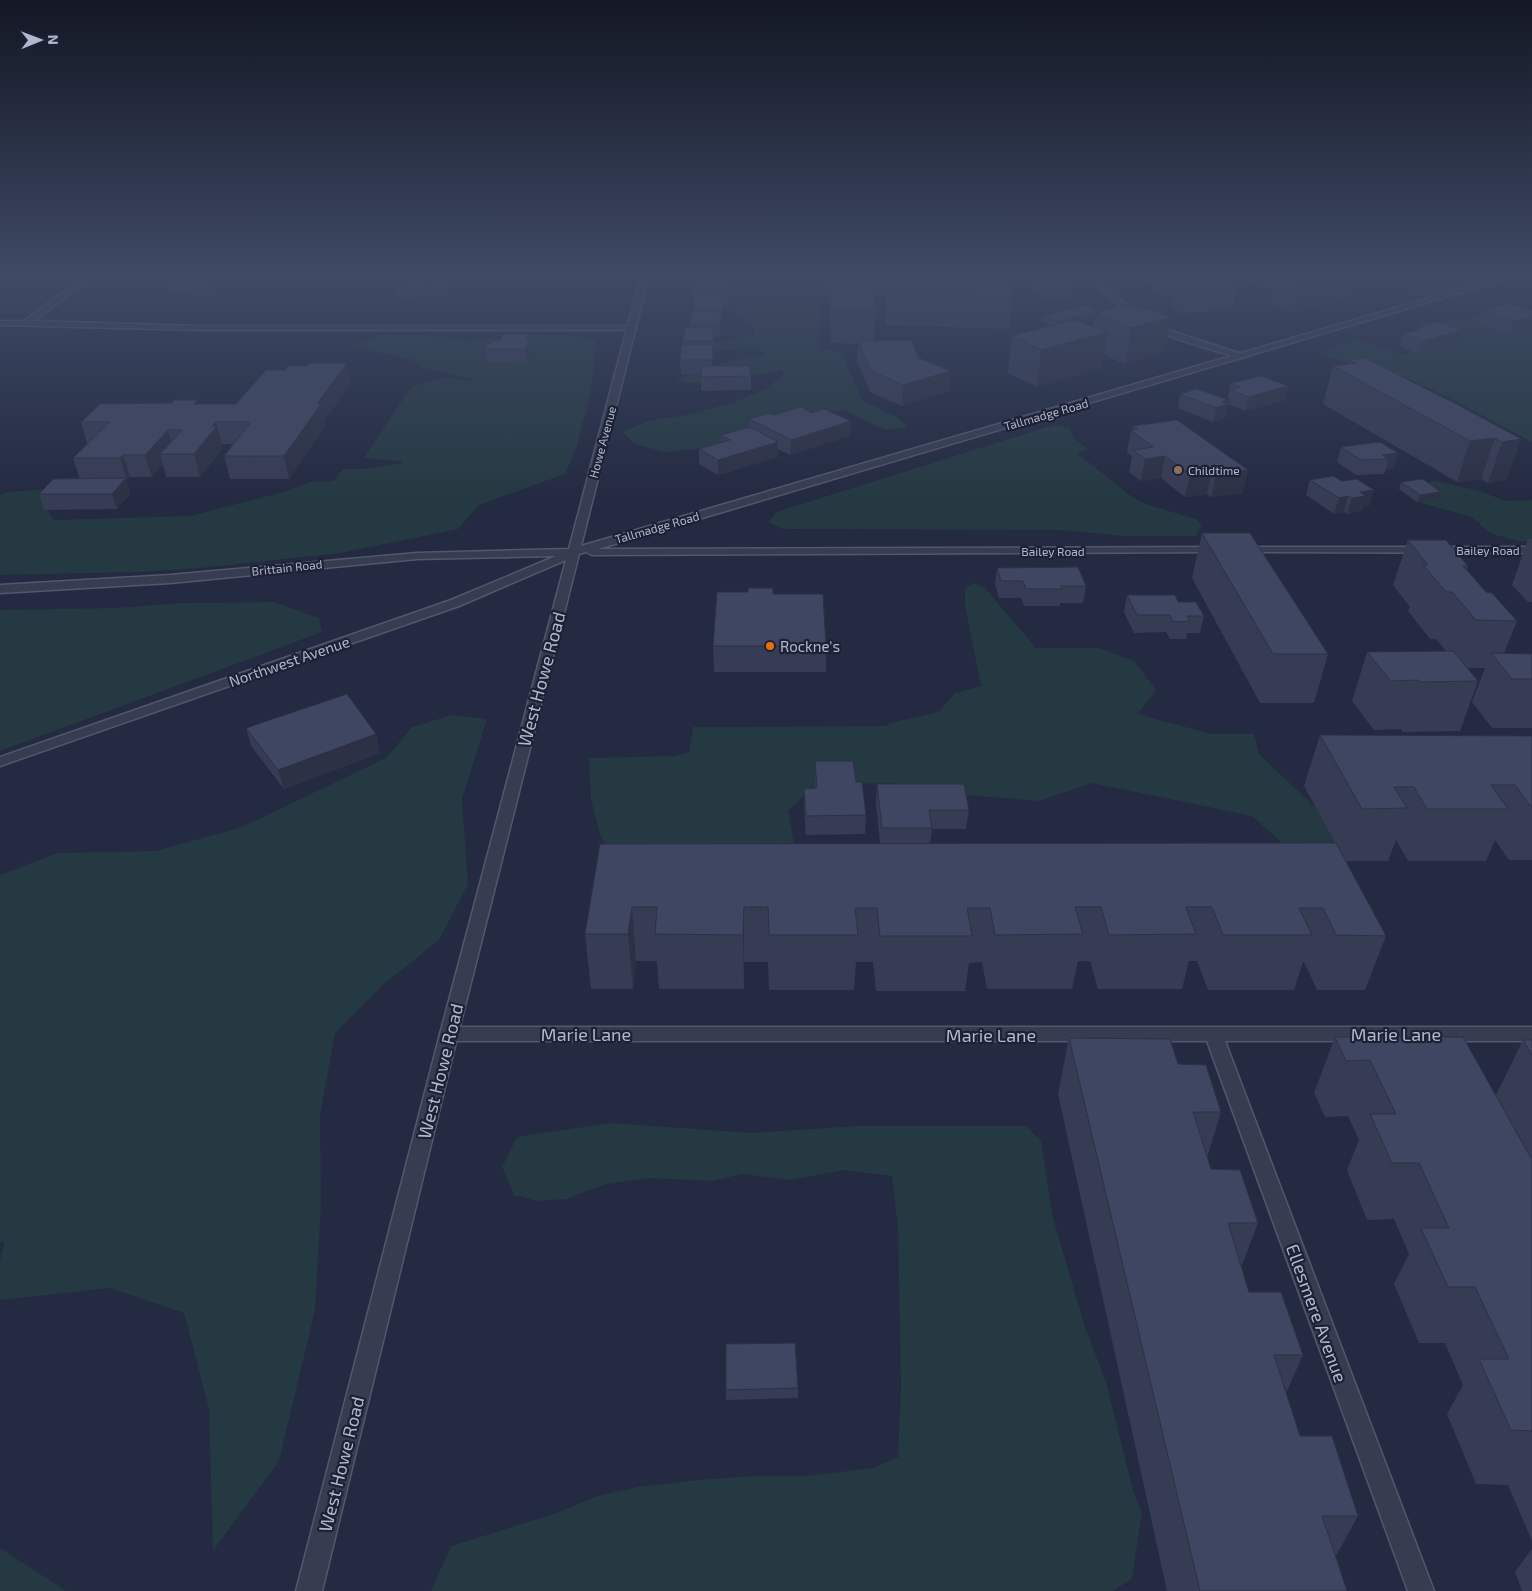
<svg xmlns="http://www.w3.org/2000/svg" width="1532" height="1591" font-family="'Exo 2',sans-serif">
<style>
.green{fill:#253942}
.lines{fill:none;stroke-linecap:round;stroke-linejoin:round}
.minor-casing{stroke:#52576c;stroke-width:3}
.tertiary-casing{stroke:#52576c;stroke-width:3}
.minor{fill:#373d51;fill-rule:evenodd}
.tertiary{fill:#373d51;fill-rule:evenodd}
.wall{fill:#363c54;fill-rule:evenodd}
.shaded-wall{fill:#2c3145}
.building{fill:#3f4662;stroke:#2c3145}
.education-dot{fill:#8d6e63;stroke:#1c2136;stroke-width:2}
.food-dot{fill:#e8710a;stroke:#1c2136;stroke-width:2}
.labels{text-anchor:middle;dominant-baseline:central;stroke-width:4.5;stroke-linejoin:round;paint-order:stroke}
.far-street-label{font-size:12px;fill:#b4b8cc;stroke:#1c2136}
.far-poi-label{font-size:12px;fill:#b4b8cc;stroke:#1c2136;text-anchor:start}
.poi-label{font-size:15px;fill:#b4b8cc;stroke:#1c2136;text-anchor:start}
.street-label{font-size:15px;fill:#b4b8cc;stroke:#1c2136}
.near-street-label{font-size:18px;fill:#b4b8cc;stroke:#1c2136}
</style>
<rect width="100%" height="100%" fill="#232a41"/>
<g class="green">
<path d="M684,275H967L1007,286L1006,289L824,281L822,287L819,349L841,351L862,400L896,417L908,427L886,430L843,410L805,415L713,447L666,452L634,444L623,432L649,421L685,415L733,403L765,389L783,376V370C751,375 706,389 676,380L698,370L742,358L767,355L759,349L714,350V343L754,335V327L726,307L734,288L748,286L753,282L747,278L711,279Z"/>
<path d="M1325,275H1389L1453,287C1424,305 1356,283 1325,275Z"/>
<polygon points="1493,315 1532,319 1532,442 1454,400 1390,370 1360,366 1319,354 1357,339 1404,355 1442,337 1423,329 1422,323"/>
<polygon points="382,335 431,336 469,341 530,335 572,336 597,340 590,395 576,449 565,474 479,505 458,529 340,553 201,568 139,572 0,575 0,495 7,492 44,489 46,508 54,520 190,516 287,491 310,482 333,481 343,469 364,469 403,463 400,461 364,458 411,387 443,378 480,381 421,367 411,359 350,346"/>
<polygon points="1054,425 1068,428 1075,439 1088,449 1077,453 1131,496 1145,504 1196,519 1202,525 1196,536 1125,536 1060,530 783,529 769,522 776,512"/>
<polygon points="1435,481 1480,491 1505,501 1532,500 1532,542 1518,541 1492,534 1471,517 1414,501 1413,484"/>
<polygon points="973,583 985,588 1036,648 1099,648 1134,661 1156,690 1138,714 1211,734 1254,734 1259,754 1316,808 1344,861 1305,863 1252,816 1092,783 1039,801 926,792 893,783 850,784 804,796 788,811 794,843 708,877 624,870 600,835 591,799 589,758 675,756 689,752 693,727 887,726 889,723 939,712 955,693 981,686 965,605 965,588"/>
<polygon points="274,602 319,618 322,632 0,751 0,610 116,608 182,603"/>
<polygon points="452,715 487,719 462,799 468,884 439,940 384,984 335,1033 320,1116 321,1204 315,1310 279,1461 213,1551 209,1409 184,1313 110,1288 0,1300 0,1260 5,1242 0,1242 0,875 58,853 156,851 242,827 386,758 412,727"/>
<polygon points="610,1123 752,1133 858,1126 1026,1126 1041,1141 1053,1218 1085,1327 1106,1382 1133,1491 1142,1513 1132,1578 1113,1591 431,1591 451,1546 551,1515 598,1496 637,1487 699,1480 754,1476 806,1476 873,1468 898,1457 901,1386 898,1228 892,1176 844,1170 790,1180 742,1174 713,1181 648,1178 606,1184 566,1199 537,1201 514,1195 502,1167 517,1137"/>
<polygon points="0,1548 66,1591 0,1591"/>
</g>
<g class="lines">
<defs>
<g id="minor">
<polygon points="87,275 95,275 34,321 198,326 632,326 636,328 632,330 198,330 0,325 0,321 24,321"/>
<path d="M1089,275H1096L1129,307L1146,319L1174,332L1248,356L1241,358C1174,339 1136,331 1089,275Z"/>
<polygon points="449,1027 1532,1027 1532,1041 1225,1041 1434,1591 1408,1591 1207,1041 449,1041 442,1039 440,1034 442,1029"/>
</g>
<g id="tertiary">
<polygon points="641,275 649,275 581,546 1508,275 1520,275 598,549 1217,547 1223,550 1221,552 592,555 586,552 579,554 458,1034 322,1591 296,1591 440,1034 566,560 459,606 0,766 0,757 451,600 556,556 417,559 170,583 0,593 0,585 170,575 417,553 569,549"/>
<polygon points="1242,547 1532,547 1532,553 1238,552 1236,550"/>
</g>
</defs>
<use href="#minor" class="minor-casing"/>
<use href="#tertiary" class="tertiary-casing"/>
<use href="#minor" class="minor"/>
<use href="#tertiary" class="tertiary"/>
</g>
<g class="wall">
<polygon points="237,275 216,295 169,294 164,276"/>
<polygon points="693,275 743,275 743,286 730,286 730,305 723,305 722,321 721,321 720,337 715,337 712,366 751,376 751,390 701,391 701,374 681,374 680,360 683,345 683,341 690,327 690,324 694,311 694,290 693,290"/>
<polygon points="822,275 947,275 937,276 1005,282 1006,289 1013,295 1009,329 885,325 886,290 873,289 876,309 874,341 951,371 950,391 902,406 870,392 857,361 858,344 831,343 829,302 829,287 822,286"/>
<polygon points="1022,275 1075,275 1072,298 1042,299"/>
<polygon points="1137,275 1237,275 1239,277 1232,311 1217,311 1212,307 1212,312 1180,313 1173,307 1173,304 1171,302 1172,298 1167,298 1152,288 1153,283 1146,284"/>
<polygon points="1246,275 1353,275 1346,300 1325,304 1324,306 1310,308 1307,306 1305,311 1293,313 1270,302 1273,290 1245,282"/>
<polygon points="449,281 450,287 445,295 426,295 426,289"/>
<polygon points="425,286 426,293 420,297 403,297 396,294 395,288"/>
<polygon points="1532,310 1532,328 1510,334 1477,324 1481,311"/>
<path d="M1100,311V312L1171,317L1164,352L1125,364L1104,355L1102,368L1037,387L1008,373L1012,336L1052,326L1042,322L1043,316ZM1095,318L1093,327L1079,322Z"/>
<polygon points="1420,326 1463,330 1459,343 1419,354 1399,347 1402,334 1416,331 1416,328 1420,328"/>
<polygon points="529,339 531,352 526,363 486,362 484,349 490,344 499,341"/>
<polygon points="1349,360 1521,439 1506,480 1488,483 1481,479 1457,482 1323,404 1333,366 1348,364"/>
<polygon points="351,383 324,421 325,426 289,479 230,479 224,456 234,444 222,444 223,448 200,477 166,477 163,464 152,477 130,477 126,480 130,494 117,509 44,510 39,494 80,479 73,458 87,444 81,422 198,404 236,404"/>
<polygon points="1231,383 1288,386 1285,400 1246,411 1228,404 1229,398 1228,397"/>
<polygon points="1180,394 1228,404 1225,418 1213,422 1178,408"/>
<polygon points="812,413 851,421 850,436 790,455 778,449 778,457 718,475 699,464 699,449 721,443 721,435 749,427 749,419 773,415"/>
<polygon points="1177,420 1243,493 1211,497 1207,494 1185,497 1161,478 1141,481 1129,472 1132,456 1127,452 1131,430 1132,430 1133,426"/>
<polygon points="1341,447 1398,453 1394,468 1386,469 1384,474 1356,475 1337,462"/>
<polygon points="1310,480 1370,505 1363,507 1361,511 1347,514 1344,512 1334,514 1306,495"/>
<polygon points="1401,482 1439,500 1417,502 1399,489"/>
<polygon points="1202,533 1328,654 1314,703 1260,703 1192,578"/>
<polygon points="1528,539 1532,539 1532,602 1528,602 1512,585"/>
<polygon points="1408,540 1468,566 1467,570 1486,592 1517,621 1504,653 1532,654 1532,728 1492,728 1472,702 1485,668 1467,668 1478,681 1460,731 1402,732 1401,729 1374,730 1352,701 1367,652 1446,651 1436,639 1430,639 1408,611 1410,607 1393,585"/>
<polygon points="997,568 1086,586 1083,603 1060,603 1060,606 1024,606 1021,598 999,598 995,584"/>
<polygon points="773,594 826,646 826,672 714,672 713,646"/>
<polygon points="1127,595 1178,602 1204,616 1200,633 1187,633 1186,639 1170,639 1166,632 1134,633 1124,612"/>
<polygon points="246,728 376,734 380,753 284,789 251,746"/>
<polygon points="1320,735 1532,736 1532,860 1509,860 1495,840 1486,861 1408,861 1396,840 1388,861 1346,861 1386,936 1365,990 1317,990 1304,962 1303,962 1294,990 1208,990 1197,961 1189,961 1182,989 1098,989 1090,961 1078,961 1072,989 987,989 982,962 969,963 965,991 876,991 873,962 856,962 854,990 769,990 768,962 744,962 744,989 659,989 657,961 636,961 633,989 591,989 585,934 600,844 880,844 876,803 877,784 969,810 966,829 932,829 930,843 1335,843 1304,786"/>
<polygon points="815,761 856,782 866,815 865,834 806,835 804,808 804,789 815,788"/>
<polygon points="1335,1037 1496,1095 1523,1040 1532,1040 1532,1541 1508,1485 1476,1484 1447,1414 1463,1385 1445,1343 1419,1343 1394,1284 1409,1254 1394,1219 1367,1220 1347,1170 1359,1140 1348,1116 1325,1117 1314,1093"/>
<polygon points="1069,1038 1221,1112 1207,1158 1211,1169 1258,1223 1241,1268 1249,1292 1303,1355 1286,1393 1300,1436 1358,1516 1336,1556 1347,1591 1167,1591 1058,1094"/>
<polygon points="798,1388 798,1398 726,1400 726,1390"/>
<polygon points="1532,1549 1532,1591 1522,1591 1515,1572"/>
</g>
<g class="shaded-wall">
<polygon points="213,275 237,275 216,295 212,276"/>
<polygon points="1298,275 1311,275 1311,278 1313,278 1305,311 1293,313 1301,279"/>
<polygon points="1318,275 1353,275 1346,300 1325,304 1324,306 1310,308"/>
<polygon points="449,281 450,287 445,295 444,289"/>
<polygon points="425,286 426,293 420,297 419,291"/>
<polygon points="721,311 721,323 720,337 720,324"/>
<polygon points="1100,311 1100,315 1095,313 1095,318 1058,328 1059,322"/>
<polygon points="1532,316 1532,328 1510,334 1514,321"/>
<polygon points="1171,317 1164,352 1125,364 1131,328"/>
<polygon points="714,327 715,340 714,354 713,341"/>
<polygon points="1463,330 1459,343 1419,354 1423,341"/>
<polygon points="1108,332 1102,368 1037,387 1041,350"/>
<polygon points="528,334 529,341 530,339 531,352 526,363 525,349 526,339"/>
<polygon points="713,345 713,359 712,373 712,360"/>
<polygon points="347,363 351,383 324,421 325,426 289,479 284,456 317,404"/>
<polygon points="951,371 950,391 902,406 903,385"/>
<polygon points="1288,386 1285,400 1246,411 1249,397"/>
<polygon points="1228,400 1227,405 1228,404 1225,418 1213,422 1216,408 1222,402"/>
<polygon points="851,421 850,436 790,455 791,440"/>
<polygon points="216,422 223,448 200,477 194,454 212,426"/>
<polygon points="168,430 174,452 160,454 163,464 152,477 145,455"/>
<polygon points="1495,438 1481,479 1457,482 1470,441"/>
<polygon points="1521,439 1506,480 1488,483 1502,442"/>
<polygon points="778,442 778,457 718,475 718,460"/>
<polygon points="1398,453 1394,468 1386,469 1389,459 1382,455"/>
<polygon points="123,455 130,477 127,480 120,458"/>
<polygon points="1165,456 1161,478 1141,481 1145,459"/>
<polygon points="1248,470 1243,493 1211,497 1216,474"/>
<polygon points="1212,471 1207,494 1185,497 1190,474"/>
<polygon points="126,478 130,494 117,509 112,494"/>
<polygon points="1374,490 1370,505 1363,507 1361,511 1347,514 1352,498 1360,492"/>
<polygon points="1441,492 1439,500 1417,502 1420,495"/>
<polygon points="1348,496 1344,512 1334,514 1339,498"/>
<polygon points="376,734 380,753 284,789 278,770"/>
<polygon points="632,907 636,961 633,989 628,934"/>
<polygon points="744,907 744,989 743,935"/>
</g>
<g class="building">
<polygon points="165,275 213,275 212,276 164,276"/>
<rect x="693" y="275" width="26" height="3"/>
<polygon points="830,275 871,275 876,309 832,308"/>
<polygon points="871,275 930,275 1005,279 1005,282 892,278 871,277"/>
<polygon points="1181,275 1214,275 1218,278 1186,279"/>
<polygon points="1221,275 1237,275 1239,277 1224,278"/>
<polygon points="1292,275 1308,275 1313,278 1301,279"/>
<polygon points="892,278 1005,282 1006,289 1012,289 1013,295 886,291 887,285 892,285"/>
<polygon points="430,281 449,281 444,289 426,289"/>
<polygon points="695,281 721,281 720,285 730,285 730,292 694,292"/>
<polygon points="412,283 419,283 425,286 419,291 402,291 395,288 400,285"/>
<polygon points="695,296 723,296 722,308 694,308"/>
<polygon points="1130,304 1171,317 1131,328 1095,313"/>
<polygon points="1509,304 1532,310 1532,316 1514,321 1481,311"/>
<polygon points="1085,305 1100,311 1059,322 1043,316"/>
<polygon points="692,311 721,311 720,324 690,324"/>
<polygon points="1073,320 1108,332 1041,350 1012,336"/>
<polygon points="1437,322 1463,330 1423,341 1402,334 1420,330 1416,328 1423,327 1420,326"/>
<polygon points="685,327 714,327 713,341 683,341"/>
<polygon points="503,334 528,334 526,339 530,339 525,349 484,349 487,344 490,344 492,341 499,341"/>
<polygon points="911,340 919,358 951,371 903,385 871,371 858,341"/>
<polygon points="682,345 713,345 712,360 680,360"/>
<polygon points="1365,358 1458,405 1521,439 1502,442 1495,438 1470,441 1333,366 1356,363 1349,360"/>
<polygon points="310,363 347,363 317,404 321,404 284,456 224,456 251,422 216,422 212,426 217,426 194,454 160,454 182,430 168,430 145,455 123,455 120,458 73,458 110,422 81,422 100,404 172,403 174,400 197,400 193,404 236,404 266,370 285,370 288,366 307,366"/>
<polygon points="701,366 750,366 751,376 701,377"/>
<polygon points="1261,376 1288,386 1249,397 1231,390 1241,387 1231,383"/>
<polygon points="1197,389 1228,400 1222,402 1228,404 1216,408 1180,394"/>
<polygon points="801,407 812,413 824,409 851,421 791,440 749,419 769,413 773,415"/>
<polygon points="1177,420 1248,470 1216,474 1212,471 1190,474 1165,456 1145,459 1133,450 1153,447 1131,430 1138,429 1133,426"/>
<polygon points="750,427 778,442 718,460 699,449 730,440 721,435"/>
<polygon points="1380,442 1398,453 1382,455 1389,459 1361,460 1341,447"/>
<polygon points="1333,476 1342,481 1357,479 1374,490 1360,492 1366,496 1352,498 1348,496 1339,498 1310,480"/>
<polygon points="126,478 112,494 39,494 53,479"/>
<polygon points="1423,479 1441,492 1420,495 1401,482"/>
<polygon points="1202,533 1250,533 1328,654 1273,654"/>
<polygon points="1408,540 1446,540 1468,566 1463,566 1486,592 1492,593 1517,621 1476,620 1452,592 1446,592 1423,565 1428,565"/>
<polygon points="1078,567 1086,586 1061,586 1062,589 1026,589 1023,581 1001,581 997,568"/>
<polygon points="748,588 773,588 773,594 823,594 826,646 713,646 717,592 748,592"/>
<polygon points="1127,595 1175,595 1178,602 1196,602 1204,616 1187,616 1190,621 1173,622 1170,615 1137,615"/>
<polygon points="1453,651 1478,681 1419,682 1418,680 1391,681 1367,652"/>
<polygon points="1491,653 1532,654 1532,679 1512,679"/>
<polygon points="347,694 376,734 278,770 246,728"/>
<polygon points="1320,735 1532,736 1532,808 1515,785 1491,785 1508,809 1427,809 1414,787 1394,787 1407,808 1362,809"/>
<polygon points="815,761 853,761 856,782 862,782 866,815 806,816 804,789 817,788"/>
<polygon points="877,784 964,784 969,810 929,810 932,828 882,828"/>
<polygon points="1336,843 1386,936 1336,935 1323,908 1299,908 1312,935 1223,935 1212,907 1186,907 1196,934 1109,935 1101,907 1075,907 1083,934 995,935 990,908 967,908 972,936 880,936 877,908 855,908 858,935 769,935 768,907 744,907 743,935 655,934 657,907 632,907 628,934 585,934 600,844"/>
<polygon points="1335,1037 1463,1037 1532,1160 1532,1431 1511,1430 1479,1359 1509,1359 1475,1287 1448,1287 1421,1228 1449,1228 1419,1163 1392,1163 1370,1114 1396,1114 1370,1060 1346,1061"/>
<polygon points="1069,1038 1170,1039 1178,1064 1206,1065 1221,1112 1193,1112 1211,1169 1240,1170 1258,1223 1228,1223 1249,1292 1281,1292 1303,1355 1274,1355 1300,1436 1332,1436 1358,1516 1322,1516 1347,1591 1200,1591"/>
<polygon points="1523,1040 1532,1040 1532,1055"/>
<polygon points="795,1343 798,1388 726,1390 726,1344"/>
</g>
<linearGradient id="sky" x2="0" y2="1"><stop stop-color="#131724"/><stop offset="0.55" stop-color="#3f4a65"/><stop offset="1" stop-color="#3f4a65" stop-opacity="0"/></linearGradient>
<rect width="1532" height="498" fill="url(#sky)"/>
<circle class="education-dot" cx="1178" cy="470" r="5"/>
<circle class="food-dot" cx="770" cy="646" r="5"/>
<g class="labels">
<g class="far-street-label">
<text transform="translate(1046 414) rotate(-16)">Tallmadge Road</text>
<text transform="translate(602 442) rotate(-75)">Howe Avenue</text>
<text transform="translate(657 527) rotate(-16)">Tallmadge Road</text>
<text x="1488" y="550">Bailey Road</text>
<text x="1053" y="551">Bailey Road</text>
<text transform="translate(287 567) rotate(-6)">Brittain Road</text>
</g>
<g class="far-poi-label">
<text x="1188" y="470">Childtime</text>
</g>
<g class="poi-label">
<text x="780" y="646">Rockne's</text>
</g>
<g class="street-label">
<text transform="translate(289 661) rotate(-19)">Northwest Avenue</text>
</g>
<g class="near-street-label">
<text transform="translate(541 679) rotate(-75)">West Howe Road</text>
<text x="586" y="1034">Marie Lane</text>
<text x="1396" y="1034">Marie Lane</text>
<text x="991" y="1035">Marie Lane</text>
<text transform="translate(440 1071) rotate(-76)">West Howe Road</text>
<text transform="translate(1317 1313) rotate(70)">Ellesmere Avenue</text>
<text transform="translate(341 1464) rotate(-76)">West Howe Road</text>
</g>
</g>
<g transform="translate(40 40) rotate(89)" stroke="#1c2136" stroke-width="4" paint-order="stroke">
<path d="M0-4L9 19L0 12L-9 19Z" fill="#b4b8cc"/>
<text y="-8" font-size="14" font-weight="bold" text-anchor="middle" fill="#b4b8cc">N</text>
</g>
</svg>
